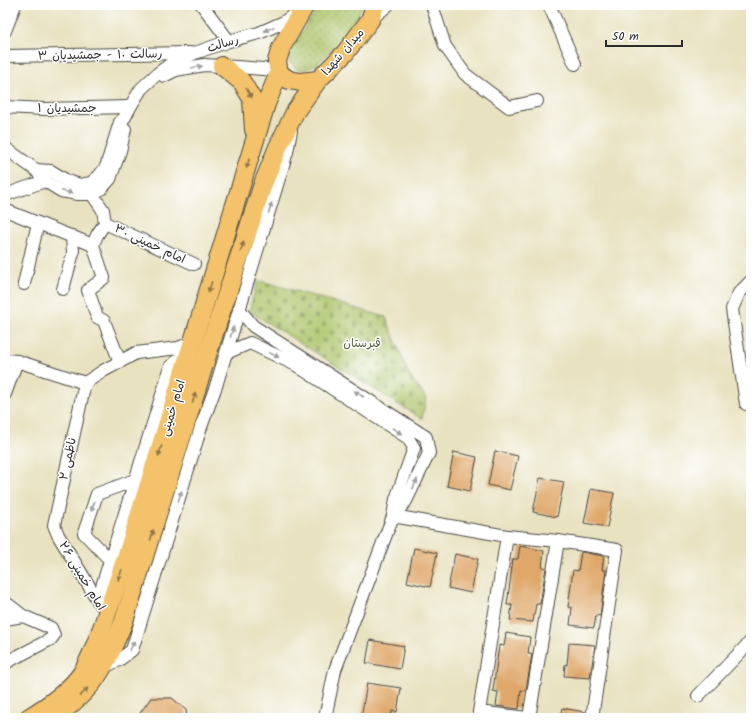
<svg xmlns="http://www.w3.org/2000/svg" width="756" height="723" font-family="Kalam,'Playpen Sans Arabic',sans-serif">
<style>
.grass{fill:url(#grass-dots);stroke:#6c784a}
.cemetery{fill:url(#cemetery-stones);stroke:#6c784a}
.building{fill:#dfa86a}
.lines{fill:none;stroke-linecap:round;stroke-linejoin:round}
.minor-casing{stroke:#474641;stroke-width:14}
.highway-casing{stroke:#474641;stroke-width:20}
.minor{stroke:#fff;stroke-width:12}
.highway{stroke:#f3c26a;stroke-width:18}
.oneway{fill:#a0a0a0}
.oneway2{fill:#8f764a}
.labels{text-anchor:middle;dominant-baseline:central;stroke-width:3;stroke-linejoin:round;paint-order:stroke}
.street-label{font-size:12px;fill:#2b2b2b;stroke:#fff}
.park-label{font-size:12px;fill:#586141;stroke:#fff}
</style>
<defs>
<pattern id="grass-dots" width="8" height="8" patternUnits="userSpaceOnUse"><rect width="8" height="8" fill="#acc469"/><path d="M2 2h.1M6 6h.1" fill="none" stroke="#8c9f57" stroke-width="1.8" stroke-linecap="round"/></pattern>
<pattern id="cemetery-stones" width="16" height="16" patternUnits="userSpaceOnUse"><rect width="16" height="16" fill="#acc469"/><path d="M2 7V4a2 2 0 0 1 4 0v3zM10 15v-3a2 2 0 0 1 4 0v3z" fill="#8c9f57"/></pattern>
</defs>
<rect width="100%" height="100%" fill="#fff"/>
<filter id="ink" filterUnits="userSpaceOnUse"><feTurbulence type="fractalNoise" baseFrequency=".025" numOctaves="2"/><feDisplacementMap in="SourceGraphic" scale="8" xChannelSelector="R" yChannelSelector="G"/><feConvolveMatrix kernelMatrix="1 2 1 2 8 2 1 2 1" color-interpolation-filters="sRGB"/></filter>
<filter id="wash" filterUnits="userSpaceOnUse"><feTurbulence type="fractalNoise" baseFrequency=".012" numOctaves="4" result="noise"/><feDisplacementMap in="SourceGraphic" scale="16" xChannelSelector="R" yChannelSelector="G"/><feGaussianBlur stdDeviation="0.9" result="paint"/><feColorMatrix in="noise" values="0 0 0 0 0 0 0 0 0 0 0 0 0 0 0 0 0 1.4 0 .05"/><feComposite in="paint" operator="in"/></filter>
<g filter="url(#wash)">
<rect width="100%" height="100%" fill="#e8e2c0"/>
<polygon class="grass" points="319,5 362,5 355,21 339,43 317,64 305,70 296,69 290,63 289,55 300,35"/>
<polygon class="cemetery" points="258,280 386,317 409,375 426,398 422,419 249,311"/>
<g id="blocks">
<g class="building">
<polygon points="495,451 518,456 510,490 488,485"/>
<polygon points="454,452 477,457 470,491 447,486"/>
<polygon points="540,478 564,482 557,517 533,512"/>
<polygon points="591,489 614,493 607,527 584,523"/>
<polygon points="520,546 544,551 542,567 546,568 540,604 536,604 533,622 510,620 512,605 507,605 513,559 518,559"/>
<polygon points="414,548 437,553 430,587 407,582"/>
<polygon points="581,552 604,556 602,570 606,570 600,616 596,615 594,628 570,625 572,608 568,607 573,570 578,571"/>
<polygon points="455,554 478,559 471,593 448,588"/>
<polygon points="506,633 530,637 528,654 532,654 526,691 521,690 519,709 496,706 498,692 493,691 499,645 504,646"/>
<polygon points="370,640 404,646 400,669 366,663"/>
<polygon points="569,643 595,645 590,678 564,676 565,664 567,665"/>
<polygon points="367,683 401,688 397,712 392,711 391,718 361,718"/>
<polygon points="151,698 172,698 186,710 187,718 140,718 140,713"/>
<polygon points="562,708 585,712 585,718 560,718"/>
</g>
</g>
</g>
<g filter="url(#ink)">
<use href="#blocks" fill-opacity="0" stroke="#474641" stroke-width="1"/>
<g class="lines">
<defs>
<g id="minor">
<polyline points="202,5 229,41"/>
<polyline points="432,5 445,46 465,74 509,107 537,101"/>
<polyline points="549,5 575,64"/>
<polyline points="371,19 388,5"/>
<polyline points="5,31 15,5"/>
<polyline points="5,56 190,53"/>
<polyline points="164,76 176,70 204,65 222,66 278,70"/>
<polyline points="5,107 44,109 130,107"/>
<polyline points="5,148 36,170 45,181 61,191 78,194 92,194 101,189 110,179 120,151 125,129"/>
<polyline points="36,170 51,171 67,181 80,185 91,183 99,176 106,167 120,122 125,117 130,107 141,89 157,74 169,65 195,53 229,41 259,33 284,22 298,12"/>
<polyline points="92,194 103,210 105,223 97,235 93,245 104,278 88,290 97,317 104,321 120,362"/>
<polyline points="5,195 45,181"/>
<polyline points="5,210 93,245"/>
<polyline points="105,223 194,264"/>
<polyline points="24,284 38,223"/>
<polyline points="63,289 73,253 72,236"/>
<polyline points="239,309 253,326 426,437 429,453 406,501 393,516"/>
<polyline points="226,353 250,343 296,365 408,438 414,448 396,499 393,516 335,670 325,718"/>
<polyline points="5,360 17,361 85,383"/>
<polyline points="85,383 54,525 58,535 100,604"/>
<polyline points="85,383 103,371 136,353 178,348 193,342"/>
<polyline points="5,394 17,361"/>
<polyline points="746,404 732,309 739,293 751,281"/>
<polyline points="393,516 507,536 558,541 617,550 592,718"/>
<polyline points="507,536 479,712 527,718"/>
<polyline points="110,560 84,533 97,494 135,480"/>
<polyline points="98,599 171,366 190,350"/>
<polyline points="5,602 23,616 51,628 54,635 51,639 5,663"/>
<polyline points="5,619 23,616"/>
<polyline points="102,668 119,660 132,650 201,427 216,386 287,152 291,131"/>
<polyline points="698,696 751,641"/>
<polyline points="529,718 558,541"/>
</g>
<g id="highway">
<polyline points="305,5 281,48 277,61 279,73 289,80 300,82 318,80 345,53 370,20 375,5"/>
<polyline points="222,66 242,82 252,99 254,130"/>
<path d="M28,718C48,706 69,692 82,673C91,658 97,641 103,625C112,599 121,573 130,546L266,104L279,73"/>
<path d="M55,718C68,707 83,695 93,682C107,663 115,642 124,621L208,352L263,184L278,147L295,112L318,80"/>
</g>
</defs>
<use href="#minor" class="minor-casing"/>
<use href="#highway" class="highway-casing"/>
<use href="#minor" class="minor"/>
<use href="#highway" class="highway"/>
</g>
<defs><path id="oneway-solid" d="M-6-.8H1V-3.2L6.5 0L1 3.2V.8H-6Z"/></defs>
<g class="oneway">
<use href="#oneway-solid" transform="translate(269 29) rotate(156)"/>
<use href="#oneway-solid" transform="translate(197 67) rotate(-10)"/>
<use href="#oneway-solid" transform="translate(67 192) rotate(12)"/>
<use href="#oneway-solid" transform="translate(270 208) rotate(-73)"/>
<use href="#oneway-solid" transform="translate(232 332) rotate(-73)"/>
<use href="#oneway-solid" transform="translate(274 355) rotate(26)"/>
<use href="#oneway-solid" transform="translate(359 394) rotate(-147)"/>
<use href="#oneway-solid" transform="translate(397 431) rotate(33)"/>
<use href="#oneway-solid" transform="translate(415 484) rotate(-65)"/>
<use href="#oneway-solid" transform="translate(180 496) rotate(-72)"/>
<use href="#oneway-solid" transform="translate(93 506) rotate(110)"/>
<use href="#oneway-solid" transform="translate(132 646) rotate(-64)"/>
</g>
<g class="oneway2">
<use href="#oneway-solid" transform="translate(249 93) rotate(60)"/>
<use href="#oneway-solid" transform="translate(248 163) rotate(107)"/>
<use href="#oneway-solid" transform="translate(242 247) rotate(-72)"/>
<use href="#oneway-solid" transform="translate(210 287) rotate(107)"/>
<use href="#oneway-solid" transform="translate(194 398) rotate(-73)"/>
<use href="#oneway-solid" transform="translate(160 451) rotate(107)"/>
<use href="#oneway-solid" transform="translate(152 535) rotate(-73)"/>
<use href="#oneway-solid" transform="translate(120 575) rotate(109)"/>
<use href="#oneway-solid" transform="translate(84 692) rotate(-47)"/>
</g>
</g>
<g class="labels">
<g class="street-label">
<text transform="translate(223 44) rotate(-18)">رسالت</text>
<text transform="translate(343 52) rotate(-49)">میدان شهدا</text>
<text transform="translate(100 55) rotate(-1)">رسالت ۱۰ - جمشیدیان ۳</text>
<text x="67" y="108">جمشیدیان ۱</text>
<text transform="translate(150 244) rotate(25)">امام خمینی ۳۰</text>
<text transform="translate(173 408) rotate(-73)">امام خمینی</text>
<text transform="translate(68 459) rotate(-78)">ناظمی ۲</text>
<text transform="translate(82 576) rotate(59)">امام خمینی ۲۶</text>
</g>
<g class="park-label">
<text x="362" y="343">قبرستان</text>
</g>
</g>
<rect width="756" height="723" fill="none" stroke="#fff" stroke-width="20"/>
<path d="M606 40v6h76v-6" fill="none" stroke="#2b2b2b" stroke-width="2"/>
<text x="612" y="40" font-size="12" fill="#2b2b2b" stroke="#ffffff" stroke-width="3" paint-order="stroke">50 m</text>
</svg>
